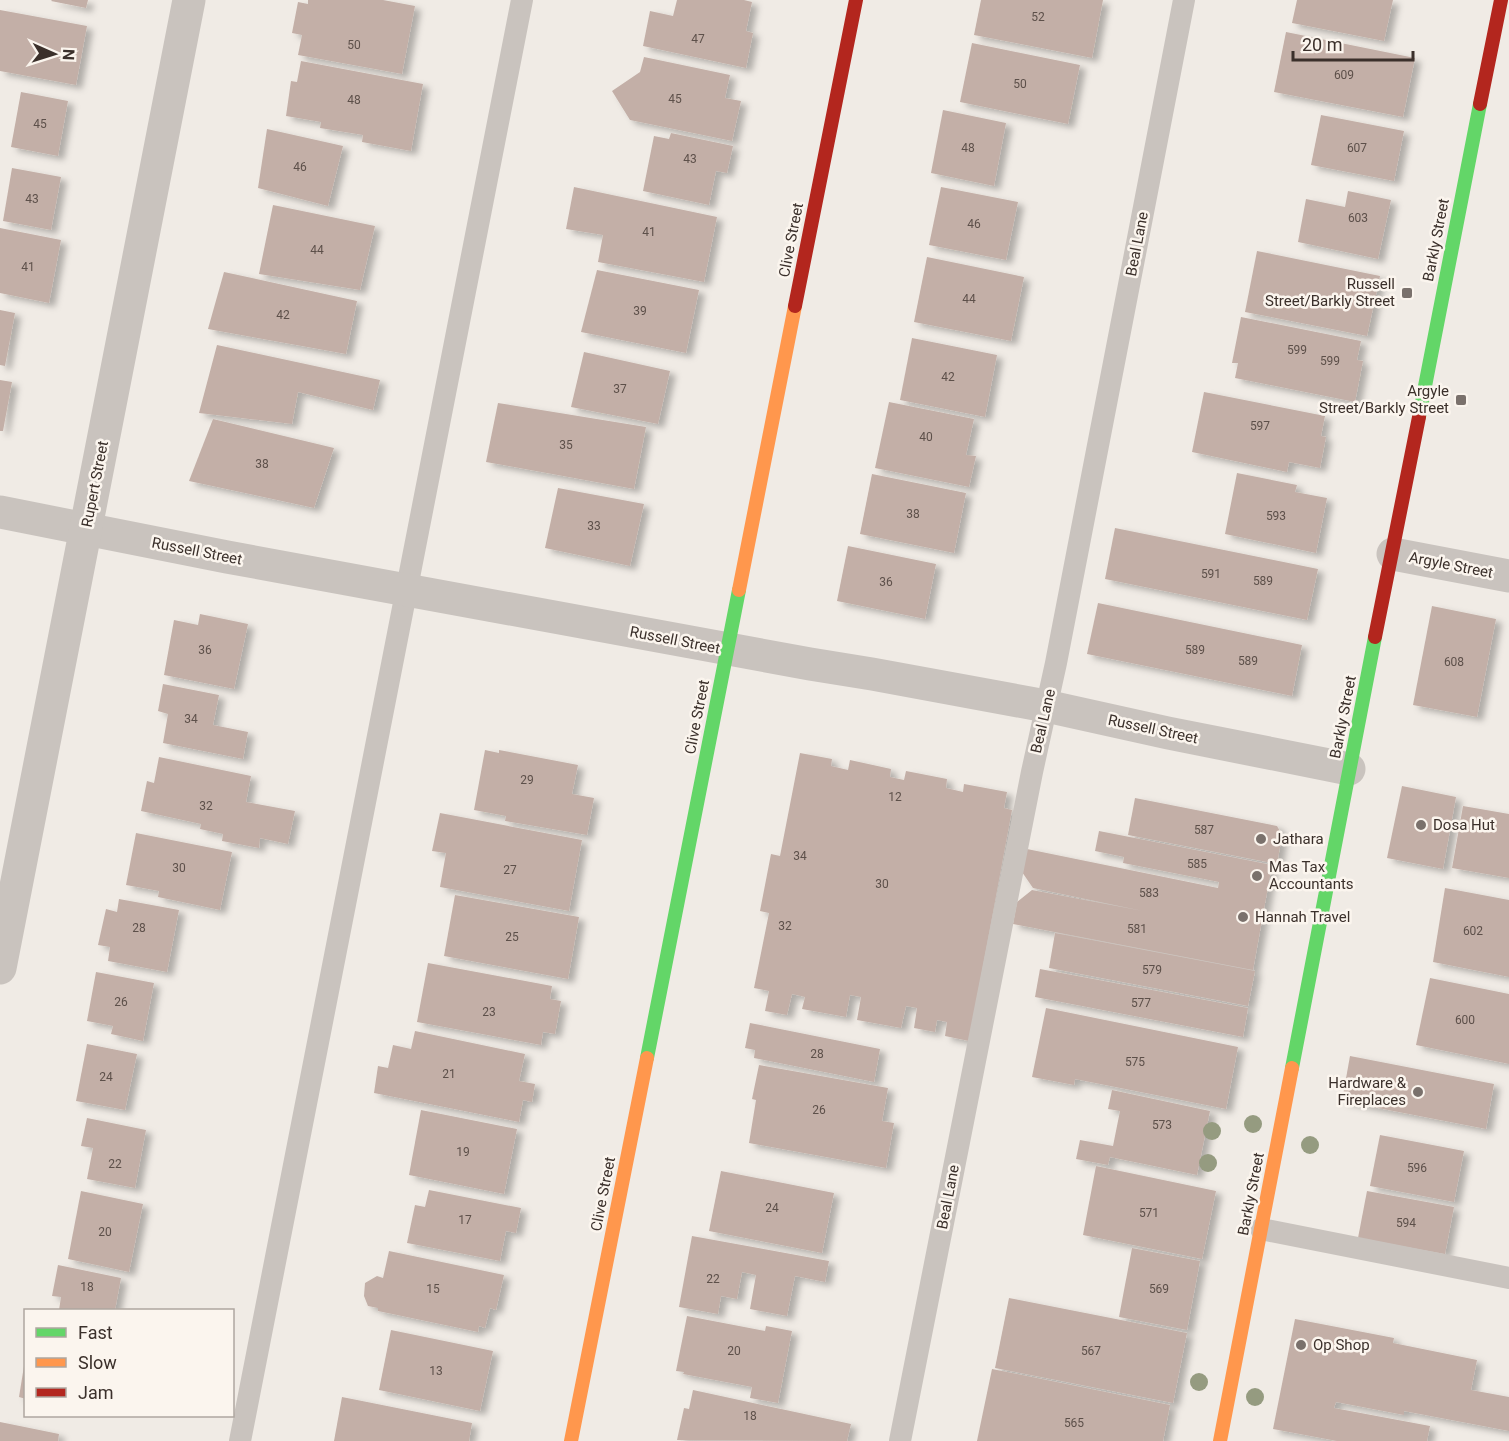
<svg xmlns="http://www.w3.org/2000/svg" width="1509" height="1441" font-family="Roboto,sans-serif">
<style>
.building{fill:#c3afa7;filter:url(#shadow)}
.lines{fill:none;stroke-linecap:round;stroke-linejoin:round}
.lane{stroke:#c9c3be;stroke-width:22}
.street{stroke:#c9c3be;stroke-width:33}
.fast{stroke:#63d668;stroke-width:14}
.slow{stroke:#ff974d;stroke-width:14}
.jam{stroke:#b3261e;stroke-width:14}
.tree{fill:#959b80}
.poi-dot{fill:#7a716c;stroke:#fbf5ee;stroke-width:2}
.labels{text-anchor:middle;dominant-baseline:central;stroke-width:5;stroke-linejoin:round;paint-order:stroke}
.number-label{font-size:12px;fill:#5d504a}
.street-label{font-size:15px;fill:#3b302b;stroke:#fbf5ee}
.poi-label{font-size:15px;fill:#3b302b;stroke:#fbf5ee;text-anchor:start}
</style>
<defs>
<filter id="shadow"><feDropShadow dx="6" dy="4" stdDeviation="3" flood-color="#0004"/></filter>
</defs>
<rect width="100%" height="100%" fill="#f0ebe5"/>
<g class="building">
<polygon points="52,0 88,0 86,8 51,1"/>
<polygon points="308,0 383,0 415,6 402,74 298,55 302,35 292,33 298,2 308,4"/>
<polygon points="677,0 744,0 752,2 746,31 753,33 746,68 643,46 650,11 673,16"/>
<polygon points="981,0 1103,0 1092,58 974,35"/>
<polygon points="1297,0 1393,0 1384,41 1292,23"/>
<polygon points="0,10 87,26 76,85 0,71"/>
<polygon points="1286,32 1415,58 1403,117 1274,92"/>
<polygon points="972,43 1080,65 1068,124 960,102"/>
<polygon points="644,57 730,75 725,98 741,101 732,141 630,120 612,91 640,72"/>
<polygon points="301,61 423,84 411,151 362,142 363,135 320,128 321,122 286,116 291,81 297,82"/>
<polygon points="21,92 68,101 58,156 11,147"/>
<polygon points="943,110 1006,123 994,186 931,173"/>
<polygon points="1321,115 1404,131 1394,181 1311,165"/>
<polygon points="267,129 343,146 328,206 258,188"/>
<polygon points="671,133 733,146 727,173 716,171 709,205 643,191 654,136 669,139"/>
<polygon points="12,168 61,177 51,230 3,221"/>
<polygon points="574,187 717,217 704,282 598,262 603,235 566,229"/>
<polygon points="941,187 1018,202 1006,260 929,245"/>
<polygon points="1348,191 1391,200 1378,259 1298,242 1306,199 1345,207"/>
<polygon points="273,205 375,226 360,290 259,274"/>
<polygon points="0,228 61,240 49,303 0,293"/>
<polygon points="1257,251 1380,276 1367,336 1245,312"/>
<polygon points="927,257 1024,277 1011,341 914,322"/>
<polygon points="597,270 699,290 686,353 581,332"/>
<polygon points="224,272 357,301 346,354 208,329"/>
<polygon points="0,310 15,313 5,366 0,365"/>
<polygon points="1241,317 1361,341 1357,360 1363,361 1355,402 1235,378 1238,363 1232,363"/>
<polygon points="912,338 997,355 985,417 900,400"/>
<polygon points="217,345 380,380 373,410 298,392 292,424 199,413"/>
<polygon points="584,352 670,371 658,424 571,407"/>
<polygon points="0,380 12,382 3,431 0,431"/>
<polygon points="1204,392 1325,416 1321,436 1326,437 1320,468 1289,462 1287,472 1192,452"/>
<polygon points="889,402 974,419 966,455 976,456 969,487 875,468"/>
<polygon points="498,403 646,427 634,489 486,462"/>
<polygon points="213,419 334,448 314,508 189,481"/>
<polygon points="1237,473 1297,485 1295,492 1327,498 1316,553 1225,534"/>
<polygon points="872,474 966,493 954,553 860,534"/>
<polygon points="558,488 644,504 630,566 545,548"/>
<polygon points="1115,528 1318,569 1307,620 1105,579"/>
<polygon points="848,546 936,564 925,619 837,601"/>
<polygon points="1098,603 1302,645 1292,696 1087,654"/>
<polygon points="1432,606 1496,619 1477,717 1413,705"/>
<polygon points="200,614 248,624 234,689 164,675 174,620 198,625"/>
<polygon points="163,684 219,695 213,725 248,732 243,759 163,743 168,714 158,711"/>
<polygon points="485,750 499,753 499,750 578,765 572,794 594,798 587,835 505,821 506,816 474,810"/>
<polygon points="800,753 832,759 831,766 848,770 850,760 891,769 890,777 904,780 906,771 947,779 946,788 963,792 964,784 1007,792 1004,808 1012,810 969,1041 945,1036 947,1022 937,1020 935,1032 914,1028 917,1008 906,1006 901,1028 857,1020 861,997 850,995 846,1017 802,1009 805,997 792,994 787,1015 765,1011 769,991 754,988 769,913 760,911 771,854 780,856"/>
<polygon points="159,757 251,776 246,802 295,811 288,844 260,838 259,848 222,841 223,834 200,829 201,824 141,811 147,781 154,783"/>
<polygon points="1402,786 1456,797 1443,869 1387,858"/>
<polygon points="1135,798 1277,826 1282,835 1277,864 1128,835"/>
<polygon points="1463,806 1509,814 1509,878 1452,868"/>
<polygon points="440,813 582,840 569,911 440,887 446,853 432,851"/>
<polygon points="1099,831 1272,865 1253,970 1013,924 1017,902 1032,890 1143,911 1033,888 1022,872 1027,849 1218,888 1219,882 1123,863 1124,857 1095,851"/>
<polygon points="136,833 232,852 220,910 158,897 159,891 126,885"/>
<polygon points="1445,888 1509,900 1509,977 1433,962"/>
<polygon points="455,895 579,917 568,979 444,956"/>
<polygon points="119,899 179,910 167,972 108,961 110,947 98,945 106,909 117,912"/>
<polygon points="1055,933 1255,971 1248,1006 1049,968"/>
<polygon points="428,963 552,986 550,999 561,1001 555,1034 543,1032 541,1045 417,1022"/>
<polygon points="1040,969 1248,1008 1243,1037 1035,997"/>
<polygon points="96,972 154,983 143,1041 111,1034 113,1026 87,1021"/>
<polygon points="1430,978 1509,994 1509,1064 1416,1045"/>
<polygon points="1046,1008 1238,1047 1226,1109 1075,1079 1074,1085 1032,1077"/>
<polygon points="750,1023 880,1049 874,1082 754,1058 755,1050 745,1048"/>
<polygon points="415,1031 525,1054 519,1081 535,1084 532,1102 523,1100 519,1122 374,1093 378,1066 388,1068 393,1045 411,1049"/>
<polygon points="87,1044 137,1054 125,1110 76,1101"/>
<polygon points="1350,1056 1494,1084 1486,1129 1342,1101"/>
<polygon points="759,1065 888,1088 882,1121 894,1123 886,1168 749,1143 756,1100 752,1099"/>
<polygon points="1112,1090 1210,1111 1197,1175 1110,1157 1108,1165 1076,1159 1080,1140 1113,1146 1120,1111 1108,1109"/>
<polygon points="421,1110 517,1129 504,1194 409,1175"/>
<polygon points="87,1118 146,1130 135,1188 87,1179 93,1148 81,1146"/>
<polygon points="1380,1135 1464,1151 1454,1202 1370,1186"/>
<polygon points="1096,1166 1216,1191 1202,1259 1083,1235"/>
<polygon points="721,1171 834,1193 822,1253 709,1231"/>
<polygon points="429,1190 521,1208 516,1233 506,1231 500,1261 407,1243 415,1205 425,1207"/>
<polygon points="81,1191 143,1204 129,1272 68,1259"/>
<polygon points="1367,1191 1454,1207 1445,1254 1358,1238"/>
<polygon points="692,1236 829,1261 825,1282 795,1276 787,1316 750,1309 756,1275 742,1272 737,1299 721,1296 718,1314 679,1307"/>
<polygon points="1132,1248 1200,1261 1187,1330 1119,1317"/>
<polygon points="389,1251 504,1275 496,1310 490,1308 485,1328 479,1326 478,1332 378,1311 378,1308 368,1306 364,1296 365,1283 377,1276 383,1278"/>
<polygon points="58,1265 121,1278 115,1310 59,1310 61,1297 52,1296"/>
<polygon points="1009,1298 1187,1333 1173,1403 995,1368"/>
<polygon points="687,1316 765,1331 766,1326 792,1331 778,1403 750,1398 752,1387 683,1374 684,1372 676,1371"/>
<polygon points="1295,1319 1394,1338 1393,1343 1477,1360 1471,1390 1509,1397 1509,1431 1404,1411 1404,1415 1336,1402 1334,1408 1430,1426 1427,1441 1337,1441 1273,1429"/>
<polygon points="391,1330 493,1351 480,1411 379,1390"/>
<polygon points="24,1366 26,1366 26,1399 19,1397"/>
<polygon points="992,1369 1170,1405 1163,1441 977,1441"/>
<polygon points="693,1390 851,1424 847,1441 677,1440 684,1408 689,1409"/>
<polygon points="342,1397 472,1423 469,1441 334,1441"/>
<polygon points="0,1422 59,1434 58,1441 0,1441"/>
</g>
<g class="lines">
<g class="lane">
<polyline points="1261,1229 1509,1278"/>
<polyline points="240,1441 522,0"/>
<polyline points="900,1441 1032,772 1056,663 1184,0"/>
</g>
<g class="street">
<polyline points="0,512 227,557 810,664 872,674 1046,706 1168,733 1349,769"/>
<polyline points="1393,554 1509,576"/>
<polyline points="0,968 189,0"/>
</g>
<g class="fast">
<polyline points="1419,417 1480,104"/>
<polyline points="647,1058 739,590"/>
<polyline points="1292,1068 1375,637"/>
</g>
<g class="slow">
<polyline points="739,590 795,306"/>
<polyline points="571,1441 647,1058"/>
<polyline points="1220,1441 1292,1068"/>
</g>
<g class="jam">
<polyline points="1480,104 1501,0"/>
<polyline points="795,306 856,0"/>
<polyline points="1375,637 1419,417"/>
</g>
</g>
<g class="tree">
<circle cx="1253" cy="1124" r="9"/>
<circle cx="1212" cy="1131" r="9"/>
<circle cx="1310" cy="1145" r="9"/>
<circle cx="1208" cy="1163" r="9"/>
<circle cx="1199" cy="1382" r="9"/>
<circle cx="1255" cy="1397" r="9"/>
</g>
<g class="poi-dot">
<rect x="1401" y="287" width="12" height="12" rx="3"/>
<rect x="1455" y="394" width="12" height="12" rx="3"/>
<circle cx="1421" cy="825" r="6"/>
<circle cx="1261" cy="839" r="6"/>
<circle cx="1257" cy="876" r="6"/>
<circle cx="1243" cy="917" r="6"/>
<circle cx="1418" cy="1092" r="6"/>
<circle cx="1301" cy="1345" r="6"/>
</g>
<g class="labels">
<g class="number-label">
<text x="1038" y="17">52</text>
<text x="698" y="39">47</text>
<text x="354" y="45">50</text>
<text x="1344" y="75">609</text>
<text x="1020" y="84">50</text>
<text x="675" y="99">45</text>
<text x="354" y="100">48</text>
<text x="40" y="124">45</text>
<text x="968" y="148">48</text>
<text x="1357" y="148">607</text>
<text x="690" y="159">43</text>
<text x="300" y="167">46</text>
<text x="32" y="199">43</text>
<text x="1358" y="218">603</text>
<text x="974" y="224">46</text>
<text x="649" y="232">41</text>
<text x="317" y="250">44</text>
<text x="28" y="267">41</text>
<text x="969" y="299">44</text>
<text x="640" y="311">39</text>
<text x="283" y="315">42</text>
<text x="1297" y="350">599</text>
<text x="1330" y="361">599</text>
<text x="948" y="377">42</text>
<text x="620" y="389">37</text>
<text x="1260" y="426">597</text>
<text x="926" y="437">40</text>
<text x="566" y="445">35</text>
<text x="262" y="464">38</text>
<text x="913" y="514">38</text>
<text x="1276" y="516">593</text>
<text x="594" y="526">33</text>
<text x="1211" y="574">591</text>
<text x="1263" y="581">589</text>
<text x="886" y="582">36</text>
<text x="205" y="650">36</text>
<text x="1195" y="650">589</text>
<text x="1248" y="661">589</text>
<text x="1454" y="662">608</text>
<text x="191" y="719">34</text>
<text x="527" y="780">29</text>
<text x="895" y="797">12</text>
<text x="206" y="806">32</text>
<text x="1204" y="830">587</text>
<text x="800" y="856">34</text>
<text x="1197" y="864">585</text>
<text x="179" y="868">30</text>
<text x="510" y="870">27</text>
<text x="882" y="884">30</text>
<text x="1149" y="893">583</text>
<text x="785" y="926">32</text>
<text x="139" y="928">28</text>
<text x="1137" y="929">581</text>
<text x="1473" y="931">602</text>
<text x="512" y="937">25</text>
<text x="1152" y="970">579</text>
<text x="121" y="1002">26</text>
<text x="1141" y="1003">577</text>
<text x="489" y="1012">23</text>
<text x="1465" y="1020">600</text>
<text x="817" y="1054">28</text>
<text x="1135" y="1062">575</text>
<text x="449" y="1074">21</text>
<text x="106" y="1077">24</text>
<text x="819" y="1110">26</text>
<text x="1162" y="1125">573</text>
<text x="463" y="1152">19</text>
<text x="115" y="1164">22</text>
<text x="1417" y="1168">596</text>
<text x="772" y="1208">24</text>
<text x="1149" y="1213">571</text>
<text x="465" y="1220">17</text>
<text x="1406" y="1223">594</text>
<text x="105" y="1232">20</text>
<text x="713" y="1279">22</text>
<text x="87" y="1287">18</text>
<text x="433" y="1289">15</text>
<text x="1159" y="1289">569</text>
<text x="734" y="1351">20</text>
<text x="1091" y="1351">567</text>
<text x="436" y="1371">13</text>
<text x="750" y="1416">18</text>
<text x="1074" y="1423">565</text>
</g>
<g class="street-label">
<text transform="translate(791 240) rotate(-79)">Clive Street</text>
<text transform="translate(1436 240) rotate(-79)">Barkly Street</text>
<text transform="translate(1137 244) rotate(-79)">Beal Lane</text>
<text transform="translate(95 484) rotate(-79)">Rupert Street</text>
<text transform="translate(197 551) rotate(11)">Russell Street</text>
<text transform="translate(1451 565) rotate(11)">Argyle Street</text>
<text transform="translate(675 640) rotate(11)">Russell Street</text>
<text transform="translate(697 717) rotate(-79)">Clive Street</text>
<text transform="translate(1343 717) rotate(-79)">Barkly Street</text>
<text transform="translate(1043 721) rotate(-77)">Beal Lane</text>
<text transform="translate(1153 729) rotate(12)">Russell Street</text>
<text transform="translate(603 1194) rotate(-79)">Clive Street</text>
<text transform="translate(1251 1194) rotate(-79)">Barkly Street</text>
<text transform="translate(948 1197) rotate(-79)">Beal Lane</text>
</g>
<g class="poi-label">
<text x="1395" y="284" text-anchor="end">Russell<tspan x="1395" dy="17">Street/Barkly Street</tspan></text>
<text x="1449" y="391" text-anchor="end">Argyle<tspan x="1449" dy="17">Street/Barkly Street</tspan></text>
<text x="1433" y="825">Dosa Hut</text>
<text x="1273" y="839">Jathara</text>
<text x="1269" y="867">Mas Tax<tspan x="1269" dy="17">Accountants</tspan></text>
<text x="1255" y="917">Hannah Travel</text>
<text x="1406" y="1083" text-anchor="end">Hardware &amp;<tspan x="1406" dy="17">Fireplaces</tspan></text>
<text x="1313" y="1345">Op Shop</text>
</g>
</g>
<rect x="24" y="1309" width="210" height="108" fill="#fbf5ee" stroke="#aea6a0" stroke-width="1.5"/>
<rect x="36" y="1328" width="30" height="9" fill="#63d668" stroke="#aea6a0" stroke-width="1.5"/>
<text x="78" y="1339" font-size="18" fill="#3b302b">Fast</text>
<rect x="36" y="1358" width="30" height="9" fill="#ff974d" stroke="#aea6a0" stroke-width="1.5"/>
<text x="78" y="1369" font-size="18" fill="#3b302b">Slow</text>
<rect x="36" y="1388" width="30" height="9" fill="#b3261e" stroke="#aea6a0" stroke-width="1.5"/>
<text x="78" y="1399" font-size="18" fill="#3b302b">Jam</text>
<g transform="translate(54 54) rotate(93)" stroke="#fbf5ee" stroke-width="4.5" paint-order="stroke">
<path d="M0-4.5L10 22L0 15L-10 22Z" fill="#3b302b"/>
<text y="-9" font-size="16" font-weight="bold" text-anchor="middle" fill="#3b302b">N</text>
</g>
<path d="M1293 51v9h120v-9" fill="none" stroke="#3b302b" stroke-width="3"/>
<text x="1302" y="51" font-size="18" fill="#3b302b" stroke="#fbf5ee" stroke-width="4.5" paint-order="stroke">20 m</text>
</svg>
